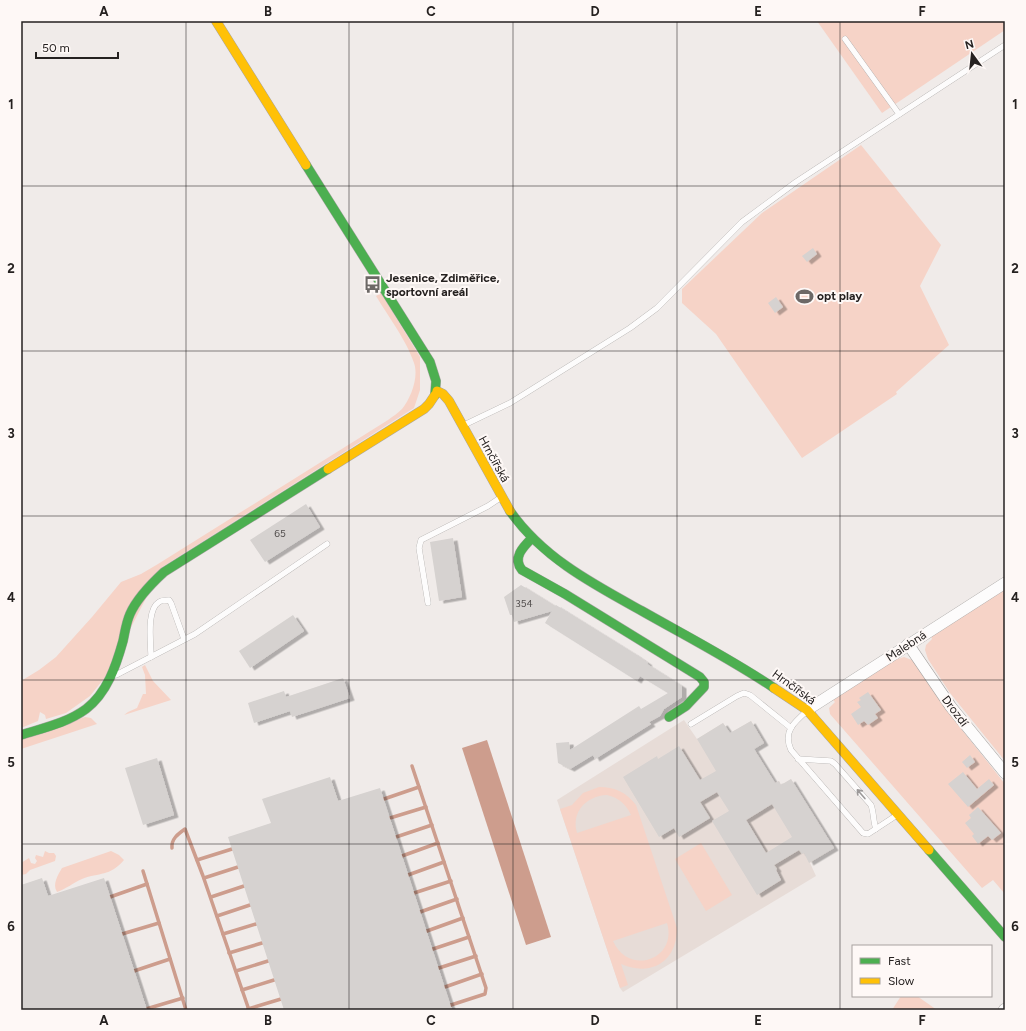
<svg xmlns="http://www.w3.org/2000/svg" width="1026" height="1031" font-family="Figtree,sans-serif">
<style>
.built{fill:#e7dcd7}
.green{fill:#f6d3c7;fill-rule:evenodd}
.water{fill:#cd9d8d}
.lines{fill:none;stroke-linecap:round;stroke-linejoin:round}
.stream{stroke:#cd9d8d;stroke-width:3.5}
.building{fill:#d6d2d0;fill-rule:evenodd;filter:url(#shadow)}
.lane-casing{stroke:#a8a5a3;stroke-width:6}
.street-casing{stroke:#a8a5a3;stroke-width:12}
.fast-casing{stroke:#a8a5a3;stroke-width:10}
.slow-casing{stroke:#a8a5a3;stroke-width:10}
.lane{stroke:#fdfcfc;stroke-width:5.5}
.street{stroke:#fdfcfc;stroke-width:11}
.fast{stroke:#4caf50;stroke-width:9}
.slow{stroke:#ffc107;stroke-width:9}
.oneway{stroke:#9c9999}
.grid{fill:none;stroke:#252120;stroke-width:1;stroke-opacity:0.55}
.labels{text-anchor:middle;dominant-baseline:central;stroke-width:4;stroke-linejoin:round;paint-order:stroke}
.number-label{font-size:10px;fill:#524e4d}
.poi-label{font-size:12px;font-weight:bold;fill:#252120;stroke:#fef8f6;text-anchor:start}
.street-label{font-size:12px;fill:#252120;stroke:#fef8f6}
.neatline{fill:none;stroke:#252120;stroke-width:1.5}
.grid-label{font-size:13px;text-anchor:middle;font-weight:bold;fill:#252120}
</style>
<defs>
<filter id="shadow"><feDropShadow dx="4.5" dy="2.5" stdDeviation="0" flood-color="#0004"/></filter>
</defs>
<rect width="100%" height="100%" fill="#f0ebe9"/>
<polygon class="built" points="684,720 697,739 723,723 730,733 751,721 764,743 742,756 745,759 756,752 771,777 769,779 772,784 779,781 781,785 791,779 834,848 810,863 816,876 623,992 620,988 557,800"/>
<g class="green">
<polygon points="817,21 1005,21 1005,30 882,113"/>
<polygon points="861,145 941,245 920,286 949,345 896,392 897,394 802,458 716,334 682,303 682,289 762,213"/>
<path d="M381,293L420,357V390L414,408L162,567L106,676L90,696L66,713L46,719L45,715L40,712L38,721L21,728V681L39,670L56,657L92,617L121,582L141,574L158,564L388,420C392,417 398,413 402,409C411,398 419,377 414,363C407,341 388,316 376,296Z"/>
<polygon points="1005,591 1005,761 950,693 928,659 925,650 926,645 932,639 931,636 999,592"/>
<polygon points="904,657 912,660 916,664 951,716 1005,784 1005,894 993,880 982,888 830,714 829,708 835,702 833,700 895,660"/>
<polygon points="145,665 153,681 171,700 124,715 128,712 137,708 143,694 146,694 145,675 142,667"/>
<polygon points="85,717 91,718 97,724 21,749 21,740"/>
<path d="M599,787C615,787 626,792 636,805L677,928C677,962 651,977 621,964L628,985L620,988L560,809L572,805L583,793ZM607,795C619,798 626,804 631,815L577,833C571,812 586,796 607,795ZM667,923C678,959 629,977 613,941Z"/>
<polygon points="701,843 732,895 706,911 675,859"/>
<polygon points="45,851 49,853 54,853 56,856 55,861 30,870 26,874 21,875 21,863 29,858 31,863 35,864 37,861 35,858 36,855 43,857"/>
<path d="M111,851L119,855L124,860C109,877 100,872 82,879C73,883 66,889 57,892C52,884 58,875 62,868Z"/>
<polygon points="901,996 917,996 937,1010 892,1010"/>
</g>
<polygon class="water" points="487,740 551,937 526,945 462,748"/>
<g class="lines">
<g class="stream">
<polyline points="412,766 486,988 485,994 451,1005"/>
<polyline points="384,799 419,787"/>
<polyline points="390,818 426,807"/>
<polyline points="396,837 432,825"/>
<path d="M172,848C171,839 178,834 185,829L203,876L249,1010"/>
<polyline points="402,856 438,843"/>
<polyline points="197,860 232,849"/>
<polyline points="143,871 186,1010"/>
<polyline points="408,875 444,862"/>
<polyline points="204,878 238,867"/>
<polyline points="414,893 451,881"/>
<polyline points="110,897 147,884"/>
<polyline points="211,897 244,886"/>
<polyline points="420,912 457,899"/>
<polyline points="217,916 250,905"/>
<polyline points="427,931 463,918"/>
<polyline points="122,934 159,923"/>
<polyline points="223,934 256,924"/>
<polyline points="433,949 469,937"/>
<polyline points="229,953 262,943"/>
<polyline points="439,968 476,956"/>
<polyline points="134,971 170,959"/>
<polyline points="236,971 268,961"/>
<polyline points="445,987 482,974"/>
<polyline points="242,990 274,980"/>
<polyline points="146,1009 183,998"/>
<polyline points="248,1009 281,999"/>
</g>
</g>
<g class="building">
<polygon points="813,248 817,254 807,262 802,256"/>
<polygon points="776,297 783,307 775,313 768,303"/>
<polygon points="306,504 320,527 265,562 250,540"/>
<polygon points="453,538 462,597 439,601 430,542"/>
<polygon points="521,585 555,606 556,605 635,654 648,663 647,664 682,686 682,697 664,709 660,716 649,722 651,724 595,759 593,755 570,769 558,763 556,743 569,742 570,750 639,706 641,709 668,693 640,676 637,681 545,623 552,611 514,622 512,615 510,615 504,597"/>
<polygon points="293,615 304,631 250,668 239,651"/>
<polygon points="343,678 350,698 292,717 290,711 254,723 248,703 284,691 286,697"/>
<polygon points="868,692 881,710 875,714 878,718 868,725 864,721 858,725 851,714 861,707 857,702 861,700 859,698"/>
<path d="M751,721L764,743L754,749L775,783L779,781L781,785L791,779L834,848L809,863L804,853L802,854L799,850L774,865L777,869L776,870L781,880L757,895L712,821L729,811L717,792L700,802L710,818L679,837L674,828L659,837L623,777L657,756L658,759L679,746L700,780L716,771L697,739L723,723L730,733ZM772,804L792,837L766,853L746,820Z"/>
<polygon points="970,755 975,762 967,768 962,762"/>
<polygon points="157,758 174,815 143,825 125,768"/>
<polygon points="963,772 977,789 989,779 994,785 968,807 948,784"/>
<polygon points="330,777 338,801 380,788 452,1010 284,1010 228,837 271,823 262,799"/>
<polygon points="978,807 1001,833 992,840 988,836 978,844 972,836 974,834 965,823 971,818 969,815"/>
<polygon points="42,878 48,896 104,878 147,1010 21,1010 21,885"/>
</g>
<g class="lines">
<defs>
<g id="lane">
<polyline points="845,39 899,114"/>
<polyline points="464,425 510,403 630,328 657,308 742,222 796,182 1005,45"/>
<polyline points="428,603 419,548 421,540 488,506 500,498"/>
<path d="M151,657C151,643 146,610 159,602C162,600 165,600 169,600L171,603L184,639"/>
<polyline points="116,675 195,634 327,544"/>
<path d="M807,711C793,723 783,732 791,750L863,833L868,834L897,815"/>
<polyline points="691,724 737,696 744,693 750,695 791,728"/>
<path d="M798,759L831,761L835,764L871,805C874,813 873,821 876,829"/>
</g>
<g id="street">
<polyline points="908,644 951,707 1005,773"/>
<polyline points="807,710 1005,583"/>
<polyline points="1004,1010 1005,1009"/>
</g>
<g id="fast">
<polyline points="306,165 430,362 436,381 435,395"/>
<path d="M510,511C543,558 593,584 642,611C686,636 731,659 774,688"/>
<path d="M532,538C523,547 512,558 522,570L565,594L700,677L704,682V687L686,706L669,717"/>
<path d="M21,735C43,728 67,723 86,709C107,693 116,666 123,641C125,632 126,623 130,614C137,598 151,584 164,572L328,469"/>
<polyline points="929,850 1005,937"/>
</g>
<g id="slow">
<polyline points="216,21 306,165"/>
<polyline points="437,391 443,394 449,401 510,511"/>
<polyline points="328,469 424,409 429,404 435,395"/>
<polyline points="774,688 807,710 929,850"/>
</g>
</defs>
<use href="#lane" class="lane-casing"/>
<use href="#street" class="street-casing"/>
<use href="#fast" class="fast-casing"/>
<use href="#slow" class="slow-casing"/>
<use href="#lane" class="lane"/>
<use href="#street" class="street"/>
<use href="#fast" class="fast"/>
<use href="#slow" class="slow"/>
</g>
<defs><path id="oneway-shaft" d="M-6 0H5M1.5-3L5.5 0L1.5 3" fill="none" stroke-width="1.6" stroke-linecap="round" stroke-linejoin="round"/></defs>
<use class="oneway" href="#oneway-shaft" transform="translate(861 794) rotate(-131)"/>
<path class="grid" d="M186,21V1010M349,21V1010M513,21V1010M677,21V1010M840,21V1010M21,186H1005M21,351H1005M21,516H1005M21,680H1005M21,844H1005"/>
<defs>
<symbol id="bus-bare" viewBox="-9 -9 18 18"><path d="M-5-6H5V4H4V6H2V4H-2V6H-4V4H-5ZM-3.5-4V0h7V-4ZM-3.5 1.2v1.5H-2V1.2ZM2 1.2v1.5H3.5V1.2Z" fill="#6c6866" stroke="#fef8f6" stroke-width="2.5" paint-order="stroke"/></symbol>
<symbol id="stadium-bare" viewBox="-9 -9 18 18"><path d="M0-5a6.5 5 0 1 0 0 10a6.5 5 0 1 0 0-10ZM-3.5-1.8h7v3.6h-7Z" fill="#6c6866" stroke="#fef8f6" stroke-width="2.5" paint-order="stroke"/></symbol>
</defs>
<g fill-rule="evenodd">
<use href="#bus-bare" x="360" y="272" width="25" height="25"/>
<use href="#stadium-bare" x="792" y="284" width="25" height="25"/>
</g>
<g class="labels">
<g class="number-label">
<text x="280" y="533">65</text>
<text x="524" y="603">354</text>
</g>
<g class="poi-label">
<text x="386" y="278">Jesenice, Zdiměřice,<tspan x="386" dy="14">sportovní areál</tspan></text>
<text x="817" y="296">opt play</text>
</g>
<g class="street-label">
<text transform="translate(494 459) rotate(61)">Hrnčířská</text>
<text transform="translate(906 646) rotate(-33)">Malebná</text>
<text transform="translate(794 687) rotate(36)">Hrnčířská</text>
<text transform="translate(955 711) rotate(53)">Drozdí</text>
</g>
</g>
<rect width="1026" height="1031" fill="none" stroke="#fef8f6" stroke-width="44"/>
<rect x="852" y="945" width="140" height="52" fill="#fef8f6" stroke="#a7a2a0"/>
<rect x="860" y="958" width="20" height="6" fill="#4caf50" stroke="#a7a2a0"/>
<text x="888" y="965" font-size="12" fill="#252120">Fast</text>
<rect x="860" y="978" width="20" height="6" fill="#ffc107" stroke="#a7a2a0"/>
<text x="888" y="985" font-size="12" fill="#252120">Slow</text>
<g transform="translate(972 54) rotate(345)" stroke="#fef8f6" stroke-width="3" paint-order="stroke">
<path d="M0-3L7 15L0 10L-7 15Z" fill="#252120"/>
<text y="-6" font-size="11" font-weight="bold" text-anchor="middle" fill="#252120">N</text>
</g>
<path d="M36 52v6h82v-6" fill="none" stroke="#252120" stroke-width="2"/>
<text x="42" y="52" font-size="12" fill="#252120" stroke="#fef8f6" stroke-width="3" paint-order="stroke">50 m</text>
<rect x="22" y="22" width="982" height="987" class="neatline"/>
<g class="grid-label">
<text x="104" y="16">A</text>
<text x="268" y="16">B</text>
<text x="431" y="16">C</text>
<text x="595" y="16">D</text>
<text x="758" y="16">E</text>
<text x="922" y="16">F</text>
<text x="11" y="109">1</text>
<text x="1015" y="109">1</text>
<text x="11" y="273">2</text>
<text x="1015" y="273">2</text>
<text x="11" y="438">3</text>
<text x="1015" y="438">3</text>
<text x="11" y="602">4</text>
<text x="1015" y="602">4</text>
<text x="11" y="767">5</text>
<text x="1015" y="767">5</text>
<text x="11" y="931">6</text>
<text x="1015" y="931">6</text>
<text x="104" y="1025">A</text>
<text x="268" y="1025">B</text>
<text x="431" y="1025">C</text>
<text x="595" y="1025">D</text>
<text x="758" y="1025">E</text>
<text x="922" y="1025">F</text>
</g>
</svg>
